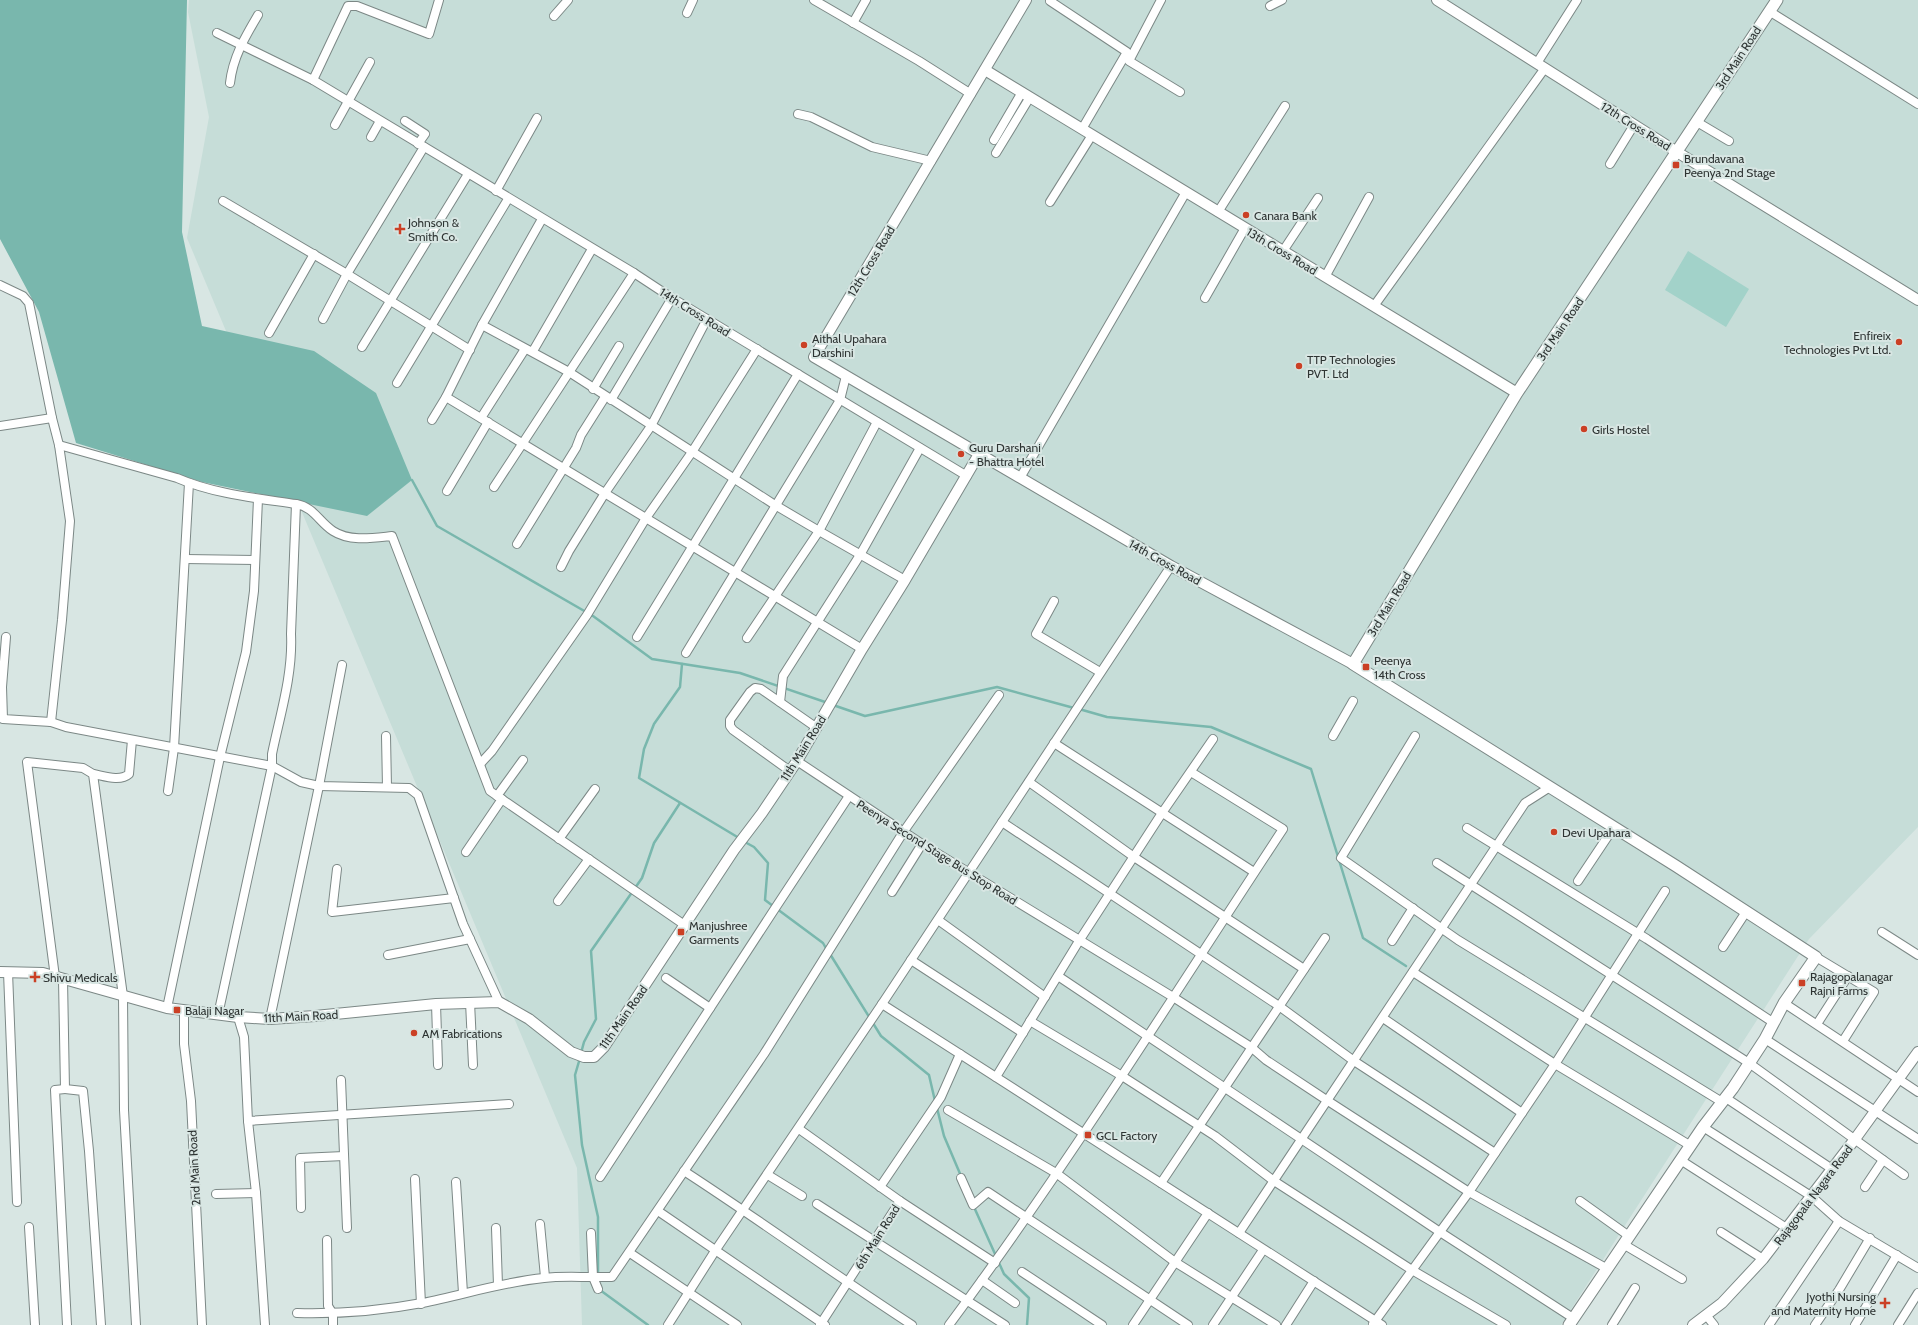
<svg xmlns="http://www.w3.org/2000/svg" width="1918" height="1325" font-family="Cabin,sans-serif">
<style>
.built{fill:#c6ddd8}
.green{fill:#a2d2c9}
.water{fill:#79b7ad}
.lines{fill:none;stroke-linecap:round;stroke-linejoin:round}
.stream{stroke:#79b7ad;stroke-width:2.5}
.minor-casing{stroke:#7c8886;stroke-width:10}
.tertiary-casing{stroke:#7c8886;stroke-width:12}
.secondary-casing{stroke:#7c8886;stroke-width:13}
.minor{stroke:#fff;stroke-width:8}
.tertiary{stroke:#fff;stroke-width:10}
.secondary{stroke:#fff;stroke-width:11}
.poi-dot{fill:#cb4025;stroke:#d8e6e3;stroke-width:1.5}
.labels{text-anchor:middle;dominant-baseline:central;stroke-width:4;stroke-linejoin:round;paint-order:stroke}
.street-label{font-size:12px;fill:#2e3433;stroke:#d8e6e3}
.poi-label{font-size:12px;fill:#2e3433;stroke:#d8e6e3;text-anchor:start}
</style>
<rect width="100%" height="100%" fill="#d8e6e3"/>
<polygon class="built" points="189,0 1918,0 1918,827 1809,939 1561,1325 582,1325 577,1168 187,238 209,117 188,12"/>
<polygon class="green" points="1688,251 1749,289 1726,327 1665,290"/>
<polygon class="water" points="0,0 187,0 182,232 202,326 314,351 376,393 412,480 367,516 202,482 76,443 39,312 0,239"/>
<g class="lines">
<g class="stream">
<polyline points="412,480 437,526 593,616 652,659 740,673 828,703"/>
<polyline points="682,664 680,687 654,724 644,749 639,778 739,838"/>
<polyline points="833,705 865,716 997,687 1074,708"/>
<polyline points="1079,709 1107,717 1211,727 1311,769 1363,938 1406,966"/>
<polyline points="743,841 754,847 768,863 765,900 823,943 827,950"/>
<polyline points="830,954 881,1036 929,1075 935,1101"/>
<polyline points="581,1053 584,1042 596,1019 591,951 642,878 654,843 680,803"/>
<polyline points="580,1058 575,1075 582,1145 598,1217 598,1276"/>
<polyline points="937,1108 944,1136 961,1176"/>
<polyline points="974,1207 1004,1274 1029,1298 1027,1325"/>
<polyline points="600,1290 648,1325"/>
</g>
<defs>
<g id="minor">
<polyline points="814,0 919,61 971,94"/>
<polyline points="1161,0 1129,61 1180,92"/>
<polyline points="1050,1 1127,52 1082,129"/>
<polyline points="1270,6 1282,0"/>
<polyline points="1769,11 1918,104"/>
<polyline points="687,13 693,0"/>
<polyline points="554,16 568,0"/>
<polyline points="853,23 866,0"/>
<polyline points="217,33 313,80 634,273 672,298 967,476"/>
<polyline points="1537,63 1577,0"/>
<polyline points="313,80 348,6 357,6 429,34 439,0"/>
<path d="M230,83C233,57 245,37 258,15"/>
<polyline points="798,114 811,117 872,147 931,161"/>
<polyline points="405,121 425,134 418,144"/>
<polyline points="1697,122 1729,141"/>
<polyline points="335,125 370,62"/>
<polyline points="371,137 380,121"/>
<polyline points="994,140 1022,92"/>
<polyline points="996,153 1030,97"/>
<polyline points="1610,164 1634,125"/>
<polyline points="496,191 537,118"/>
<polyline points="223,201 347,274 470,350"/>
<polyline points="1050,202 1092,135"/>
<polyline points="1218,212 1285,106"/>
<polyline points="1283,251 1318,198"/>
<polyline points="1325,277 1369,197"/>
<polyline points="0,285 23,296 29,303 52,418 59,445 70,521 62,620 51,722"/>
<polyline points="1205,298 1245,228"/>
<polyline points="1374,306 1545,68"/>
<polyline points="323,319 347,274 424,147"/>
<polyline points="482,325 569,372 775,505 819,531 905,580"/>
<polyline points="269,333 314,254"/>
<polyline points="362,347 468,174"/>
<polyline points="533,351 592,249"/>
<polyline points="397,383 508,199"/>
<polyline points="593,389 619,346"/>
<polyline points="446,397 862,649"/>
<polyline points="611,400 672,298"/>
<polyline points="481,418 525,349"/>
<polyline points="432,420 446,397 482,325 542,219"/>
<polyline points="0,426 52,418"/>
<path d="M59,445L177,478C214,494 256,498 296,504"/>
<polyline points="1020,478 1186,192"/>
<polyline points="494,487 634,273"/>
<polyline points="447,491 488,422"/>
<polyline points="517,544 576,448 581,435 605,397"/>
<polyline points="185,559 255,560"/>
<polyline points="561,567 569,551 605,493 651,426 707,319"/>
<polyline points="1054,601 1036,634 1100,672"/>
<polyline points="6,637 2,687 3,719 51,722 66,727 272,766 301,782 319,786 409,788 418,795 463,924 499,1002"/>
<polyline points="637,637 798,374"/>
<polyline points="747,638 819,531 877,422"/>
<polyline points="686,653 840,400 846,376"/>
<polyline points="780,702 783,676 860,555 920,448"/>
<polyline points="386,736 387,787"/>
<polyline points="1333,736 1353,701"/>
<polyline points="1415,736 1341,858 1458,940 1722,1102"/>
<polyline points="1054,743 1254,872"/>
<polyline points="797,761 922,844 1173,997 1251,1047 1266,1060 1328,1101 1469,1192 1606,1268"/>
<polyline points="480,764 492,751 587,615 646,518 692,452 757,349"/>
<polyline points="790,771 733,730 730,726 730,720 750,692 755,688 761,689 817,728"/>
<path d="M93,774C104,776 120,782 129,774L132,740"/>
<polyline points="1029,782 1134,857 1304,969"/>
<polyline points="168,791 174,748 189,483"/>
<polyline points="497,796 523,760"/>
<polyline points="1002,822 1279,1006 1354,1061 1495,1153"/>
<polyline points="1467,828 1647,939 1774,1023"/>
<polyline points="559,839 595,789"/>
<polyline points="466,852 502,799"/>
<polyline points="1437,863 1749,1063 1904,1175"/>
<polyline points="337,869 332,912 454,898"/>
<polyline points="1578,881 1614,827"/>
<polyline points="892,892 922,844"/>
<polyline points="558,901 589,859"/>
<polyline points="938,920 1045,997"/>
<polyline points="1882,932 1918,955"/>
<polyline points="1392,941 1413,908"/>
<polyline points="1723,947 1746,912"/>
<polyline points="388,955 470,939"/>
<polyline points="1816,957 1874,992 1843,1041"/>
<polyline points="911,960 1023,1033"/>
<polyline points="8,972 17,1202"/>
<polyline points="1413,972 1555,1064 1691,1146"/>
<polyline points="1058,976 1440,1232 1573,1318"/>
<polyline points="55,977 27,762 83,768 93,774 123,996 124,1110 136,1325"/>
<polyline points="666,978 710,1008"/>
<polyline points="63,979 65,1089 83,1091 89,1151 101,1325"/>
<polyline points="470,1002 473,1065"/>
<polyline points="1784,1003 1918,1092"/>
<polyline points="436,1004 438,1065"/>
<polyline points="882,1004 1382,1325"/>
<polyline points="167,1008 220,757 246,652 254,591 258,499"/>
<polyline points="184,1011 184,1044 191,1101 202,1325"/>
<path d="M218,1015L272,766V754C280,715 293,675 291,634L296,504C314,507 319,522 333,531C350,542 373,538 392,536L490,791L686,926"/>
<polyline points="238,1017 244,1037 248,1121 256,1193 265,1325"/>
<polyline points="1383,1018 1522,1113"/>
<polyline points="270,1019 319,786 342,665"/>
<polyline points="1030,1021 1122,1076 1215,1136 1274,1181 1412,1270 1506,1325"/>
<polyline points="1817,1024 1848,976"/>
<polyline points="1765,1039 1918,1139"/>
<polyline points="996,1077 1079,941 1162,813 1213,739"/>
<polyline points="341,1080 347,1228"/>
<polyline points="65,1089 55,1090 67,1325"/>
<polyline points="1726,1098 1832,1169"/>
<polyline points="948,1110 1056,1173 1175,1262 1276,1325"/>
<polyline points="248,1121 509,1104"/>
<polyline points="1703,1127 1811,1196 1839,1221 1918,1268"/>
<polyline points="799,1129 900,1201 995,1263"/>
<polyline points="1682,1161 1788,1229"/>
<path d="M684,1171C761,1221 835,1275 912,1325"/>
<polyline points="768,1175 802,1196"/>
<polyline points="600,1177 772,913 849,796"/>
<polyline points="961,1178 973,1205 988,1192 1188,1325"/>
<polyline points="415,1179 421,1304"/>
<polyline points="456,1182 463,1293"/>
<polyline points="1161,1183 1325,938"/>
<polyline points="880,1187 941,1097 960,1054"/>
<polyline points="1865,1187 1883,1160"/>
<polyline points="216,1194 256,1193"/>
<polyline points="1580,1201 1629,1236"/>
<polyline points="817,1204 1005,1325"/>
<polyline points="301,1208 300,1158 344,1156"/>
<polyline points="658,1211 825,1325"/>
<polyline points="540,1224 545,1277"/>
<polyline points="29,1227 35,1325"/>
<polyline points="496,1228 498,1285"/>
<polyline points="1721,1232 1763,1259"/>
<polyline points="591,1233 593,1277 612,1277 764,1054 904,831 999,695"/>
<polyline points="1239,1233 1525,803 1550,787"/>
<polyline points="327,1240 328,1306 333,1314 333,1325"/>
<polyline points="1623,1244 1682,1279"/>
<polyline points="630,1253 737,1325"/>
<polyline points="1022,1272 1102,1325"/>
<polyline points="982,1280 1015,1303"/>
<path d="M297,1313C339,1314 380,1311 422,1303C463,1295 502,1282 544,1278C560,1276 577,1277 593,1277L598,1289"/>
<polyline points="1706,1315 1714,1325"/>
<polyline points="1373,1324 1469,1192 1557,1061 1665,891"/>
<polyline points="668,1325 715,1251 882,1004 1171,566"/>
<polyline points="820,1325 900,1201"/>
<path d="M949,1325C1068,1165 1173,996 1283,829L1191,772"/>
<polyline points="1133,1325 1208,1213"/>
<polyline points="1213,1325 1263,1250"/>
<polyline points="1286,1325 1314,1281"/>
<polyline points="1612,1325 1635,1288"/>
<polyline points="1769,1325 1839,1221"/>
<polyline points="1815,1325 1839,1290 1870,1238"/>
<polyline points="1855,1325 1897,1255"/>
<polyline points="1898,1325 1918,1293"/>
</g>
<g id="tertiary">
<polyline points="1026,0 814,357 1171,566 1353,664"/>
<polyline points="1437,0 1677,152 1918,300"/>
<polyline points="985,70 1517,393"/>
<polyline points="0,972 43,973 167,1008 238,1017 270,1019 315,1016 436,1004 499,1002 529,1019 571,1052 584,1057 594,1057 604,1047 734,850 762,813 797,761 862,649 905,580 979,454"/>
<polyline points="1693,1325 1722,1303 1763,1259 1855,1139 1918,1052"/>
</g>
<polyline id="secondary" points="1569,1325 1703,1127 1733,1088 1765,1039 1784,1003 1816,957 1676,866 1353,664 1517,393 1777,0"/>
</defs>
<use href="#minor" class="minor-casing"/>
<use href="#tertiary" class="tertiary-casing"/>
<use href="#secondary" class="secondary-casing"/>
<use href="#minor" class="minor"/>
<use href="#tertiary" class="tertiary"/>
<use href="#secondary" class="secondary"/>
</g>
<g class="poi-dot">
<rect x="1672" y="161" width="8" height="8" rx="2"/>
<circle cx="1246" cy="215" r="4"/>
<path d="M398 223h4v4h4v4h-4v4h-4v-4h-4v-4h4z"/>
<circle cx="1899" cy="342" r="4"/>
<circle cx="804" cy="345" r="4"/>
<circle cx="1299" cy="366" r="4"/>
<circle cx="1584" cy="429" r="4"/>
<circle cx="961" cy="454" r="4"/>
<rect x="1362" y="663" width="8" height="8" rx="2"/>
<circle cx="1554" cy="832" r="4"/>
<rect x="677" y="928" width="8" height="8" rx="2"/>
<path d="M33 971h4v4h4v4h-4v4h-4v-4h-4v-4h4z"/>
<rect x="1798" y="979" width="8" height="8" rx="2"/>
<rect x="173" y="1006" width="8" height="8" rx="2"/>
<circle cx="414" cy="1033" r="4"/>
<rect x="1084" y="1131" width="8" height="8" rx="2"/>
<path d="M1883 1297h4v4h4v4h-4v4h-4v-4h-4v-4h4z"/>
</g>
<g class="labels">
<g class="street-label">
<text transform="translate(1738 58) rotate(-57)">3rd Main Road</text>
<text transform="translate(1636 126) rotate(32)">12th Cross Road</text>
<text transform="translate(1282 251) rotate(31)">13th Cross Road</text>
<text transform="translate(871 261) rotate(-59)">12th Cross Road</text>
<text transform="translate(695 312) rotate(32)">14th Cross Road</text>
<text transform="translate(1560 329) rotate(-56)">3rd Main Road</text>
<text transform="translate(1165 562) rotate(29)">14th Cross Road</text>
<text transform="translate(1389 604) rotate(-59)">3rd Main Road</text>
<text transform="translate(803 748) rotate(-58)">11th Main Road</text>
<text transform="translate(937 852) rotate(32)">Peenya Second Stage Bus Stop Road</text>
<text transform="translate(301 1016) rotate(-3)">11th Main Road</text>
<text transform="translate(623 1017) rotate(-55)">11th Main Road</text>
<text transform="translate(194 1168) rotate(-93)">2nd Main Road</text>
<text transform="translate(1813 1195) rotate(-53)">Rajagopala Nagara Road</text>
<text transform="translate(877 1237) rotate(-58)">6th Main Road</text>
</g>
<g class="poi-label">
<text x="1684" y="158">Brundavana<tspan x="1684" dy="14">Peenya 2nd Stage</tspan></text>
<text x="1254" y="215">Canara Bank</text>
<text x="408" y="222">Johnson &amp;<tspan x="408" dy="14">Smith Co.</tspan></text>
<text x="1891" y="335" text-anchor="end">Enfireix<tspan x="1891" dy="14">Technologies Pvt Ltd.</tspan></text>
<text x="812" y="338">Aithal Upahara<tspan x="812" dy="14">Darshini</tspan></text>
<text x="1307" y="359">TTP Technologies<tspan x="1307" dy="14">PVT. Ltd</tspan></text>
<text x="1592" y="429">Girls Hostel</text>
<text x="969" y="447">Guru Darshani<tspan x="969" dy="14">- Bhattra Hotel</tspan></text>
<text x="1374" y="660">Peenya<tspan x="1374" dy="14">14th Cross</tspan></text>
<text x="1562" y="832">Devi Upahara</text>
<text x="689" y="925">Manjushree<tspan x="689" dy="14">Garments</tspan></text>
<text x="1810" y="976">Rajagopalanagar<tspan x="1810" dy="14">Rajni Farms</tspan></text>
<text x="43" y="977">Shivu Medicals</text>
<text x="185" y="1010">Balaji Nagar</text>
<text x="422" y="1033">AM Fabrications</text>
<text x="1096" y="1135">GCL Factory</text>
<text x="1876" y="1296" text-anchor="end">Jyothi Nursing<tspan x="1876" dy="14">and Maternity Home</tspan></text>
</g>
</g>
</svg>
